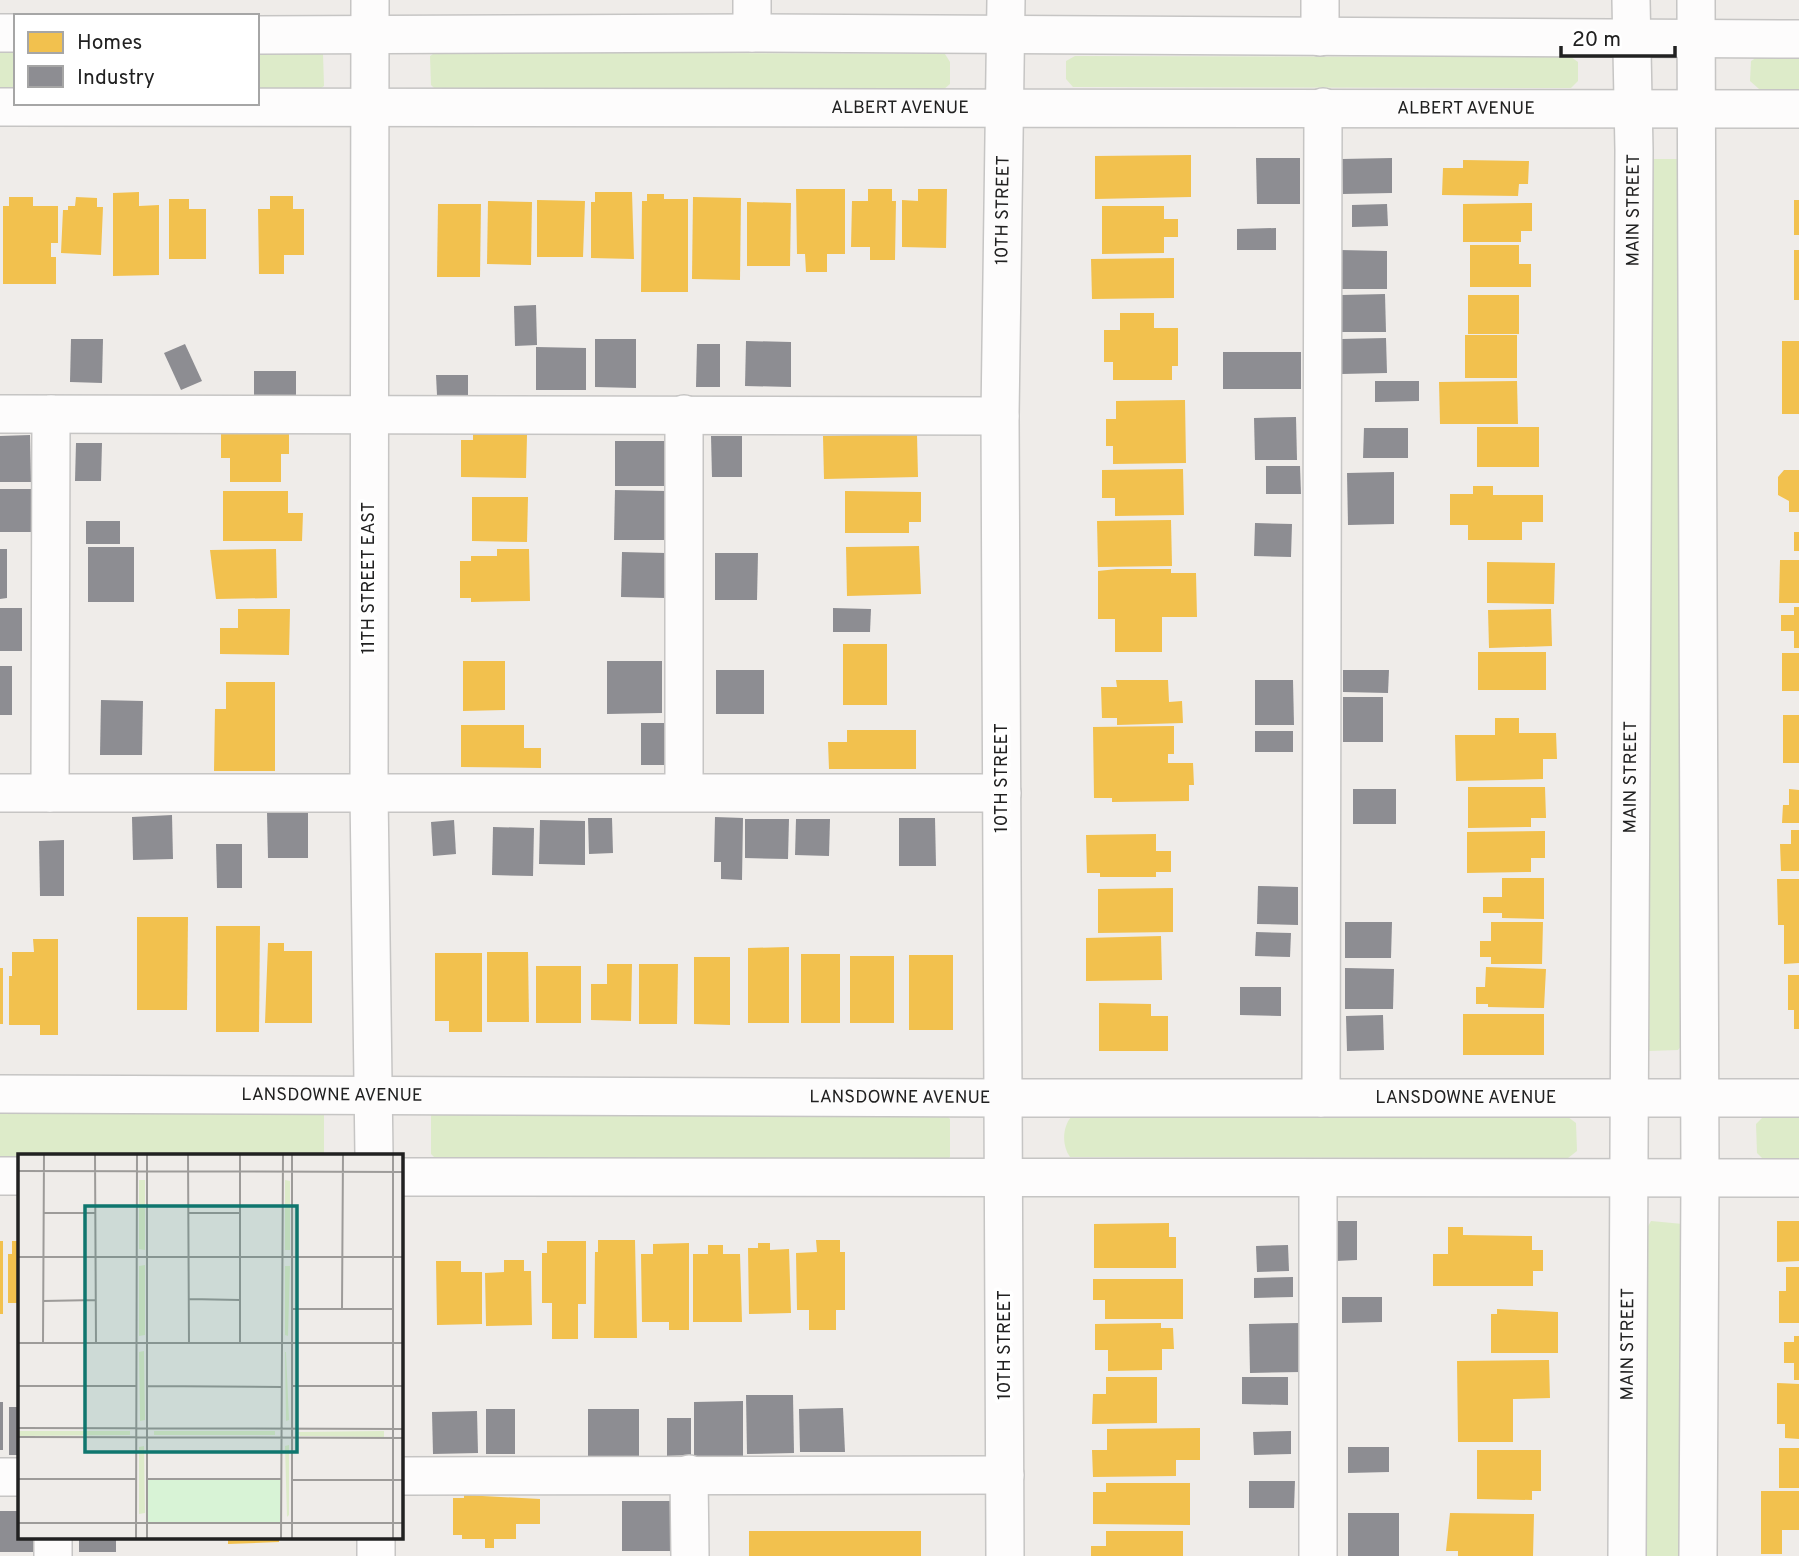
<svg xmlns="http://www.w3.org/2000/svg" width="1799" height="1556" font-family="Overpass,sans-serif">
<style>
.grass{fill:#ddebc9}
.homes{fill:#f2c14e}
.industry{fill:#8d8d92}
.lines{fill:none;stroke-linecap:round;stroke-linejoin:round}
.minor-casing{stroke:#c6c5c4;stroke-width:40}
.minor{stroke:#fdfcfc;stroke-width:37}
.labels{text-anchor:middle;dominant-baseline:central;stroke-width:7;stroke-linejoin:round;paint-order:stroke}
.street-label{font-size:18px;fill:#212121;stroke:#fff}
.inset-road{fill:none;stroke:#9d9b99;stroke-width:2}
.view{fill:#0f766e;fill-opacity:0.15;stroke:#0f766e;stroke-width:3.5}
.inset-edge{fill:none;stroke:#212121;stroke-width:3.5}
</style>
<rect width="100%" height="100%" fill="#efece9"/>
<g class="grass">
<polygon points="319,50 323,54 324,86 318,90 257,90 257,51"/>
<rect x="0" y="51" width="16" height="40"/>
<polygon points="436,52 945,54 950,62 950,84 943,90 436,90 431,85 430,56"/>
<polygon points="1075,56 1571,57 1578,62 1578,81 1571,88 1073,87 1066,79 1066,61"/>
<polygon points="1759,56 1799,56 1799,89 1759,89 1750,81 1751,61"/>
<polygon points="1649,159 1681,159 1683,1044 1678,1050 1649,1051 1646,1045"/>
<polygon points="0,1109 317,1109 324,1115 324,1154 19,1155 19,1160 0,1160"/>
<polygon points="436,1110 942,1110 950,1119 950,1157 946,1161 438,1161 431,1154 431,1115"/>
<path d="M1071,1117H1568L1576,1123L1577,1151L1568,1158L1070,1157C1062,1146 1062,1128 1071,1117Z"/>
<polygon points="1763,1117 1799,1117 1799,1158 1762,1158 1757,1153 1756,1124"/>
<polygon points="1651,1221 1683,1224 1684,1556 1646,1556 1646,1230"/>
</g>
<g class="homes">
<polygon points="1191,155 1191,197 1095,199 1095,156"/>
<polygon points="1463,160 1529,161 1528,184 1519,184 1518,196 1442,195 1443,168 1463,168"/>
<polygon points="796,189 845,189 845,254 827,254 827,272 806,272 805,254 797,254"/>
<polygon points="868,189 892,189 892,201 896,201 895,260 870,260 870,247 851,247 852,201 868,201"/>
<polygon points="918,189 947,189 946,248 902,247 902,200 918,201"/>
<polygon points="139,192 139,206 159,205 159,275 113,276 113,193"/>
<polygon points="595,192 632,192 634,259 591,258 591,202 595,202"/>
<polygon points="647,194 664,194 664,199 688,199 688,292 641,292 642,201 647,201"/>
<polygon points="270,196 293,196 293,209 304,209 304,255 284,255 284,274 259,274 258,209 270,209"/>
<polygon points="9,197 33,197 33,206 58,206 58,243 51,243 51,257 56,257 56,284 3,284 3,206 9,206"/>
<polygon points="76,197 97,198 97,207 103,207 101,255 61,253 63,210 68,210 68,206 75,206"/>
<polygon points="693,197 741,198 740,280 692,279"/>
<polygon points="169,199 189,199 189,209 206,209 206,259 169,259"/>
<polygon points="537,200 585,201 583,257 537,257"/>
<rect x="1794" y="200" width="5" height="35"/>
<polygon points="488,201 532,202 531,265 487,264"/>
<polygon points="747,202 791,203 790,266 747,266"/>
<polygon points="1532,203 1532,231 1521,231 1521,242 1463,242 1463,204"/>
<polygon points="438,204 481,204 480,277 437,277"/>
<polygon points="1102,206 1164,206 1164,219 1178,219 1178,237 1164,237 1164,253 1102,254"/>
<polygon points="1470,245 1519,245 1519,264 1531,264 1531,287 1470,287"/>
<rect x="1794" y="250" width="5" height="50"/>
<polygon points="1174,258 1174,298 1092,299 1091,259"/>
<rect x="1468" y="295" width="51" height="39"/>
<polygon points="1120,313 1154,313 1154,328 1178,328 1178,366 1172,366 1172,380 1113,380 1113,362 1104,362 1104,330 1120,330"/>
<rect x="1465" y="335" width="52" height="43"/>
<rect x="1782" y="341" width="17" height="73"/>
<polygon points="1517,381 1518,424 1440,424 1439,382"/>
<polygon points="1185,400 1186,463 1113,464 1113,446 1106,446 1106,419 1116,419 1116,401"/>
<rect x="1477" y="427" width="62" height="40"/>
<polygon points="221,430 289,430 289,454 281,454 281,482 230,482 230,458 221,458"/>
<polygon points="473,434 527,435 526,478 461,477 461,440 473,440"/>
<polygon points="917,434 918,477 824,479 823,436"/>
<polygon points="1183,469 1184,515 1115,516 1115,498 1102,498 1102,470"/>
<polygon points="1784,470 1799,470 1799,512 1789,512 1789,501 1778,495 1778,477"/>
<polygon points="1473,486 1493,486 1493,495 1543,495 1543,522 1522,522 1522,540 1468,540 1468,525 1450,525 1450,494 1473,494"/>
<polygon points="223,491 288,491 288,513 303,513 302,541 223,541"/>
<polygon points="845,491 921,492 921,522 909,522 909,533 845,533"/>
<polygon points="472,497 528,497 527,542 472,541"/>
<polygon points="1171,520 1172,566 1098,567 1097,521"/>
<rect x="1794" y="532" width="5" height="19"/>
<polygon points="919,546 921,594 847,596 846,547"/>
<polygon points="276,549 277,598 216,599 210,550"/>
<polygon points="497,549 529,549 530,601 471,602 471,598 460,598 460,561 471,561 471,556 497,556"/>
<polygon points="1780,560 1799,560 1799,603 1779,603"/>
<polygon points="1487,562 1555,563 1554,604 1487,603"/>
<polygon points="1117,569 1171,569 1171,573 1196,573 1197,617 1162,617 1162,652 1115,652 1115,619 1098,619 1098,571"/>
<polygon points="1794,607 1799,607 1799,648 1794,648 1794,631 1781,631 1781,615 1794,615"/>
<polygon points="238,609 290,609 289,655 220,654 220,628 238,628"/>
<polygon points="1551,609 1552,646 1489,648 1488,610"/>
<rect x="843" y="644" width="44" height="61"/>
<rect x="1478" y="652" width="68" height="38"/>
<rect x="1782" y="653" width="17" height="38"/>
<polygon points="463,661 505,661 505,710 463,711"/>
<polygon points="1116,680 1168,680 1169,702 1182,701 1183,723 1117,725 1117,718 1102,718 1101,687 1117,687"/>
<polygon points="226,682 275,682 275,771 214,771 215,709 226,709"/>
<rect x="1783" y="715" width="16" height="48"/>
<polygon points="1495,718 1519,718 1519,733 1556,733 1557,759 1543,759 1543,779 1456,781 1455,735 1495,735"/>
<polygon points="461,725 524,725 524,748 541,748 541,768 461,767"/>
<polygon points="1174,726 1174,754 1168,754 1168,763 1193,763 1194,785 1189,785 1189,801 1112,802 1112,798 1094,798 1093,727"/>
<polygon points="847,730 916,730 916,769 829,769 828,742 847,742"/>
<polygon points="1468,787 1545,787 1546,818 1531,818 1531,827 1468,828"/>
<polygon points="1789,789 1799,790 1799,823 1782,823 1783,805 1789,805"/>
<polygon points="1791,830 1799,830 1799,871 1781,871 1780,844 1791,844"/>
<polygon points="1545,831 1545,858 1531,858 1531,872 1467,873 1467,832"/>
<polygon points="1156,834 1156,851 1171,851 1171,872 1156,872 1156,877 1100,877 1100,873 1087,873 1086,835"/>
<polygon points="1502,878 1544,878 1544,919 1502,918 1502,913 1483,913 1483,897 1502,897"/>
<polygon points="1777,879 1799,879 1799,963 1784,964 1784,925 1778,925"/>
<polygon points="1173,888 1173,932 1098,933 1098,889"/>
<polygon points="137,917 188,917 187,1010 137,1010"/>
<polygon points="1491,922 1543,922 1542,964 1491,964 1491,957 1480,957 1480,941 1491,941"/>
<polygon points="216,926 260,926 259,1032 216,1032"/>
<polygon points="1161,936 1162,980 1086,981 1086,938"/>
<polygon points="33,939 58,939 58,1035 40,1035 40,1025 9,1025 9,976 12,976 12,952 34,952"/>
<polygon points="268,943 284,943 284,951 312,951 312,1023 265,1023"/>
<polygon points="789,947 789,1023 748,1023 748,948"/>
<polygon points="487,952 528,952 529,1022 487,1022"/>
<polygon points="435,953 482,953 482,1032 449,1032 449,1021 435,1021"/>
<rect x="801" y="954" width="39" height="69"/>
<rect x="909" y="955" width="44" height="75"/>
<rect x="850" y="956" width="44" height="67"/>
<polygon points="694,957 730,957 730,1025 694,1024"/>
<polygon points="607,964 632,964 631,1021 591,1020 591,984 607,984"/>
<polygon points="639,964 678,964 677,1024 639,1024"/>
<rect x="536" y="966" width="45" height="57"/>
<polygon points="1486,967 1546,969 1544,1008 1488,1007 1488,1004 1476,1004 1476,987 1485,987"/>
<rect x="0" y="968" width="3" height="56"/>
<polygon points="1788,975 1799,975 1799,1029 1794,1029 1794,1010 1788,1010"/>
<polygon points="1099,1003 1151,1004 1151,1016 1168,1016 1168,1051 1099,1051"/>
<rect x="1463" y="1014" width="81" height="41"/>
<polygon points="1777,1221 1799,1221 1799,1261 1777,1262"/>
<polygon points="1169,1223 1169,1237 1176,1237 1176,1268 1094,1268 1094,1224"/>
<polygon points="1448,1227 1463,1227 1463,1235 1532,1236 1532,1250 1543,1250 1543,1271 1533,1271 1533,1286 1433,1286 1433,1254 1448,1254"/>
<polygon points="598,1240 635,1240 637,1338 594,1338 595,1252 598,1252"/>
<polygon points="816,1240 840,1240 840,1252 845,1252 845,1310 836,1310 836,1330 809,1330 809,1310 797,1310 796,1253 817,1252"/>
<rect x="0" y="1241" width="3" height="73"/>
<polygon points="12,1241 19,1241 19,1303 8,1303 8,1254 12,1254"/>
<polygon points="547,1241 586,1241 586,1304 578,1304 578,1339 552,1339 552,1303 542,1303 542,1253 547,1253"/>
<polygon points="689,1243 689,1330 669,1330 669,1322 642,1322 641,1254 653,1254 653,1244"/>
<polygon points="758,1243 770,1243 770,1250 789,1249 791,1313 749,1314 748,1248 758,1248"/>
<polygon points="708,1245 723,1245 723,1254 740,1254 742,1322 693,1322 693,1254 708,1254"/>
<polygon points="504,1260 524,1260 524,1271 531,1271 532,1325 486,1326 485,1273 504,1272"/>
<polygon points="436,1261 461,1261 461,1272 482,1272 482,1324 437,1325"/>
<polygon points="1786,1267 1799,1267 1799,1323 1779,1323 1779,1291 1786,1291"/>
<polygon points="1093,1279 1183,1279 1183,1319 1105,1319 1105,1300 1093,1300"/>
<polygon points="1497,1309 1558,1312 1558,1353 1491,1353 1491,1314 1497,1314"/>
<polygon points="1161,1323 1161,1328 1173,1328 1174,1349 1162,1349 1162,1370 1108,1371 1108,1350 1095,1350 1095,1324"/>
<polygon points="1794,1336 1799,1336 1799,1380 1794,1380 1794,1363 1784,1363 1784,1342 1794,1342"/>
<polygon points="1549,1360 1550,1398 1513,1399 1513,1442 1458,1442 1457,1361"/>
<polygon points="1106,1377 1157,1377 1157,1423 1092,1424 1093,1394 1106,1394"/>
<polygon points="1777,1383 1799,1384 1799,1439 1785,1438 1785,1424 1777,1424"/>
<polygon points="1200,1428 1200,1460 1176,1460 1176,1476 1093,1477 1092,1450 1107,1450 1107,1429"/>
<rect x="1779" y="1448" width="20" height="40"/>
<polygon points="1477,1450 1541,1450 1541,1491 1532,1491 1532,1500 1477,1499"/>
<polygon points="1106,1483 1190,1483 1190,1525 1093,1524 1093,1492 1106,1492"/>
<polygon points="1761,1491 1799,1491 1799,1530 1782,1530 1782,1554 1761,1554"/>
<polygon points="464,1495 540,1499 540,1524 516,1524 516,1539 494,1539 494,1548 485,1548 485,1539 462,1539 462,1535 453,1535 453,1498 464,1498"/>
<polygon points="1450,1513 1534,1514 1533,1556 1458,1556 1458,1551 1446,1551"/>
<rect x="749" y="1531" width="172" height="25"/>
<polygon points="1106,1531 1183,1531 1183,1556 1091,1556 1091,1546 1106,1546"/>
<polygon points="228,1537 279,1537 279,1542 228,1544"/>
</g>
<g class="industry">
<polygon points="1256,158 1300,158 1300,204 1257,204"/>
<polygon points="1392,158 1392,193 1343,194 1342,159"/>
<polygon points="1387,204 1388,226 1352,227 1352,205"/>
<polygon points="1276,228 1276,250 1237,250 1237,229"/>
<polygon points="1340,250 1387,251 1387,289 1340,289"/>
<polygon points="1385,294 1386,332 1342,332 1342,295"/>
<polygon points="536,305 537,345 515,346 514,306"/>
<polygon points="1386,338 1387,373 1342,374 1342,339"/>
<polygon points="71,339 103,339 102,383 70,382"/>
<polygon points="595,339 636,339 636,388 595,387"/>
<polygon points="746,341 791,342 791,387 745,386"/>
<polygon points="185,344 202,381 181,390 164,353"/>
<polygon points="697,344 720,344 720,387 696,387"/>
<polygon points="536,347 586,348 586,390 536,390"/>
<rect x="1223" y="352" width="78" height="37"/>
<rect x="254" y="371" width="42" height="24"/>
<polygon points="436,375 468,375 468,395 437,395"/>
<polygon points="1375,381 1419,381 1419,401 1375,402"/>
<polygon points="1296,417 1297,460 1255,460 1254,418"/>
<polygon points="1364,428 1408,428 1408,458 1363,458"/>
<polygon points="30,435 31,482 0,482 0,436"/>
<polygon points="711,436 742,436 742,477 712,477"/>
<rect x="615" y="441" width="55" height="45"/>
<polygon points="76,443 102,443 101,481 75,481"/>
<polygon points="1266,466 1300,466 1301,494 1266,494"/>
<polygon points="1394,472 1394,524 1348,525 1347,473"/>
<polygon points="0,489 31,489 32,532 0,532"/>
<polygon points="615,490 667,491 666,540 614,540"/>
<rect x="86" y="521" width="34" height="23"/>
<polygon points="1255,523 1292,524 1291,557 1254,556"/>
<rect x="88" y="547" width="46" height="55"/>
<polygon points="0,549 7,549 7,598 0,599"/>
<polygon points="622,552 666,553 665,598 621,597"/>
<polygon points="715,553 758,553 757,600 715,600"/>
<rect x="0" y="608" width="22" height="43"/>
<polygon points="833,608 871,609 870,632 833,632"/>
<polygon points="607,661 662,661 662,713 607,714"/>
<rect x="0" y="666" width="12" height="49"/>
<rect x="716" y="670" width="48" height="44"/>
<polygon points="1343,670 1389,670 1388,693 1343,692"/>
<polygon points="1255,680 1293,680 1294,725 1255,725"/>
<rect x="1343" y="697" width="40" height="45"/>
<polygon points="101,700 143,701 142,755 100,755"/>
<rect x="641" y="723" width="31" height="42"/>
<rect x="1255" y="731" width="38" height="21"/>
<rect x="1353" y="789" width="43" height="35"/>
<polygon points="267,812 308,812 308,858 268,858"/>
<polygon points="172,815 173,859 133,860 132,817"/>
<polygon points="715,817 743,818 742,880 721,879 721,862 714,862"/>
<polygon points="588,818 612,818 613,853 589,854"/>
<polygon points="899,818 935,818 936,866 899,866"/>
<polygon points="745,819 789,819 788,859 745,858"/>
<polygon points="796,819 830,819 829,856 795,855"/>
<polygon points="454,820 456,854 433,856 431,822"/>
<polygon points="540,820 585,821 585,865 539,864"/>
<polygon points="493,827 534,828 533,876 492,875"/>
<polygon points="64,840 64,896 40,896 39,841"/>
<polygon points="216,844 242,844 242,888 217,888"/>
<polygon points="1258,886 1298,887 1298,925 1257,924"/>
<polygon points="1345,922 1392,922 1391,958 1345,958"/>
<polygon points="1256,932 1291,933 1290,957 1255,956"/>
<polygon points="1345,968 1394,969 1393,1009 1345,1009"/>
<polygon points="1240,987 1281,987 1281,1016 1240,1015"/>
<polygon points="1383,1015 1384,1050 1347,1051 1346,1016"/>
<polygon points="1335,1221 1357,1221 1357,1260 1336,1261"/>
<polygon points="1288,1245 1289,1271 1257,1272 1256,1246"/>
<polygon points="1293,1277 1293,1297 1254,1298 1254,1278"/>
<polygon points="1342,1297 1382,1297 1382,1322 1342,1323"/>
<polygon points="1300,1323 1301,1372 1250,1373 1249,1324"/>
<polygon points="1242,1377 1288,1377 1288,1405 1242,1404"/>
<polygon points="746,1395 793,1395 794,1453 747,1454"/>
<polygon points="743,1401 743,1457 694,1457 694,1402"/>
<rect x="0" y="1402" width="3" height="48"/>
<rect x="9" y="1407" width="10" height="48"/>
<polygon points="843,1408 845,1452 800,1452 799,1409"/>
<rect x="486" y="1409" width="29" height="45"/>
<rect x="588" y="1409" width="51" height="49"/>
<polygon points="477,1411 478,1453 433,1454 432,1412"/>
<polygon points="667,1418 691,1418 691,1455 667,1456"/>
<polygon points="1291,1431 1291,1454 1254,1455 1253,1432"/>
<polygon points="1348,1447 1389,1447 1389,1472 1348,1473"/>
<polygon points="1249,1481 1295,1481 1294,1508 1249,1508"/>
<rect x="622" y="1501" width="50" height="50"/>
<polygon points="0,1511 19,1511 19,1537 37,1537 37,1552 0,1552"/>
<rect x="1348" y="1513" width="51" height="43"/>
<rect x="79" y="1537" width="37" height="15"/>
</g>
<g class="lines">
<defs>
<g id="minor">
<polyline points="370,0 369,793 374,1155"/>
<polyline points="1320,0 1320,37"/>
<polyline points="1696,0 1700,1178 1698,1556"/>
<polyline points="0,33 16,33"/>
<polyline points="752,33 752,0"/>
<polyline points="257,35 752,33 1799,39"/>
<path id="s1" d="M0,107L1799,109"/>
<polyline points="0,414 1000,416"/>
<polyline points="684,791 684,414"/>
<polyline points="0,793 1002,793"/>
<polyline points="50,793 51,414"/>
<path id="s2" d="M0,1094L1005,1098H1799"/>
<polyline points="1321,1098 1323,107"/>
<polyline points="0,1176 19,1176"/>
<polyline points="401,1177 1799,1178"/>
<polyline points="1318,1178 1318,1556"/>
<polyline points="689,1474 690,1556"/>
<polyline points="401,1476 1005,1475"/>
<polyline points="0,1477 19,1477"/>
<polyline points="53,1556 53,1537"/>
<polyline points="376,1556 376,1537"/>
<path id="s3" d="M1005,1556L1000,416L1006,0"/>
<path id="s4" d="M1627,1556L1634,150L1631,0"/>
</g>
</defs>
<use href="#minor" class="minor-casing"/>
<use href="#minor" class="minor"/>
</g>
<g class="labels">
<g class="street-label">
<text stroke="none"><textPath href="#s1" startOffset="900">ALBERT AVENUE</textPath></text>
<text stroke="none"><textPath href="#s1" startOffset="1466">ALBERT AVENUE</textPath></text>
<text stroke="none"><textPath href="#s3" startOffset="1346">10TH STREET</textPath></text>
<text stroke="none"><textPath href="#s4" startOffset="1346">MAIN STREET</textPath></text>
<text transform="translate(369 578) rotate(-90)">11TH STREET EAST</text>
<text transform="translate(1002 778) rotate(-90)">10TH STREET</text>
<text stroke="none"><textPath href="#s4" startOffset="779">MAIN STREET</textPath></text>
<text stroke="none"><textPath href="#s2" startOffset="332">LANSDOWNE AVENUE</textPath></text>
<text stroke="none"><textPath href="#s2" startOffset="900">LANSDOWNE AVENUE</textPath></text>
<text stroke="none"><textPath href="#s2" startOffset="1466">LANSDOWNE AVENUE</textPath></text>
<text transform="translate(1005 1345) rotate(-90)">10TH STREET</text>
<text stroke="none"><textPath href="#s4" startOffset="212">MAIN STREET</textPath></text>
</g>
</g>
<g transform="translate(18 1154)">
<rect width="385" height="385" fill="#efece9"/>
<path d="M121,26H127V96L121,95ZM267,26L272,27V96H267ZM127,111V181L121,182V112ZM267,112H272L270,182L267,181ZM126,197L127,266L122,267L121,198ZM268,198L271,266L268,267L267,198ZM0,277H112V281L0,282ZM136,277H257V281H136ZM366,277V283L282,282L280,278ZM271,291V361L269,363L267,292ZM126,292L127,359L121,360V293Z" fill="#ddebc9"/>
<path d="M129,325H264L263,369H129Z" fill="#d8f3d6"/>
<path class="inset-road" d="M77,0L78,189M170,0L171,189M375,0V385M0,17L385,18M25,59H77M171,59H222M0,103H385M171,145L222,146M25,147L78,146M274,155H375M324,155L325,0M0,189H385M25,189L26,0M222,189V0M0,232H118M129,232L264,233M274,232H385M0,274L385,275M0,283L385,284M0,325H118M129,325H264M274,326H385M0,369H385M118,385L119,0M129,385V0M263,385L265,0M274,385V0"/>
<path class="view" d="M67,52H279V298H67Z"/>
<rect width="385" height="385" class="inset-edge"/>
</g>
<rect x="14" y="14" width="245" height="91" fill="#ffffff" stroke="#a6a6a6" stroke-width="2"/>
<rect x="28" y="32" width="35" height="21" fill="#f2c14e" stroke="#a6a6a6" stroke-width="2"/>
<text x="77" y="49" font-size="21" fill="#212121">Homes</text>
<rect x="28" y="66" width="35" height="21" fill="#8d8d92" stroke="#a6a6a6" stroke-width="2"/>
<text x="77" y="84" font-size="21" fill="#212121">Industry</text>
<path d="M1561 46v10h114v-10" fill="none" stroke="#212121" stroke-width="3.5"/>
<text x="1572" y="46" font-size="21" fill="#212121" stroke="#ffffff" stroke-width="5" paint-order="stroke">20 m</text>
</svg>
